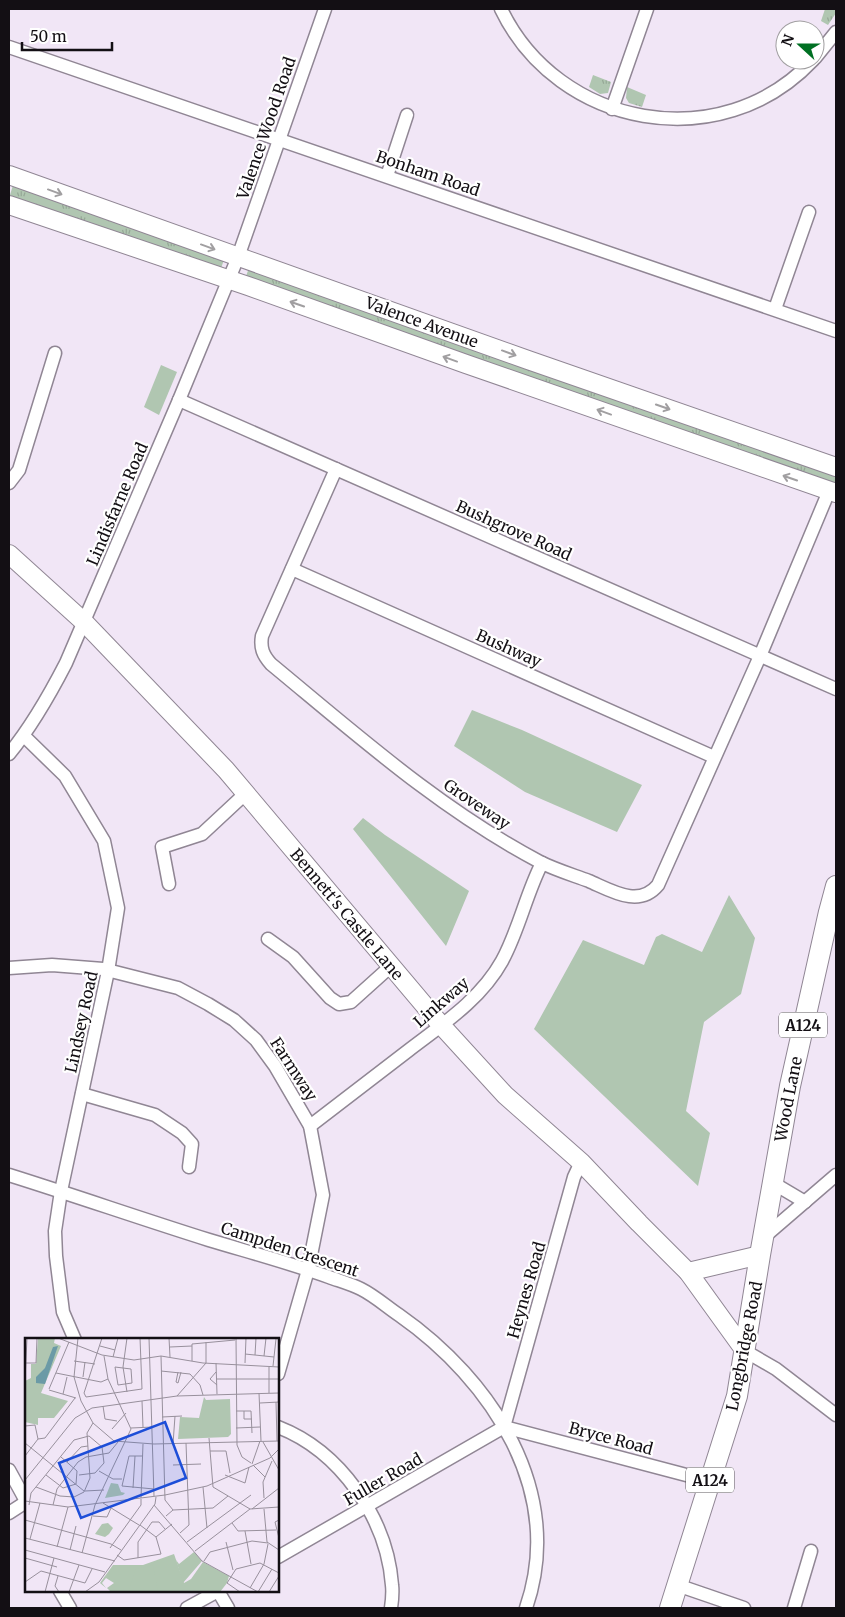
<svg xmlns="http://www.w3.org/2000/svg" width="845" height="1617" font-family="Merriweather,serif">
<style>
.grass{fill:url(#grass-tufts)}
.garden{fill:#b0c6b1}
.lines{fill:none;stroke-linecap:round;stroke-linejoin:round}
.street-casing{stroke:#908694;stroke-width:15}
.secondary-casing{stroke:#908694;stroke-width:20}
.primary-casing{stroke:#908694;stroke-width:22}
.street{stroke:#fff;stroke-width:12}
.secondary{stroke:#fff;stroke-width:18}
.primary{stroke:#fff;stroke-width:20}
.oneway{stroke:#a19fa1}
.labels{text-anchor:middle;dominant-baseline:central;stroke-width:4.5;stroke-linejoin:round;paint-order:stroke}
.shield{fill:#fff;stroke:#5a575a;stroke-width:1}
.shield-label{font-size:15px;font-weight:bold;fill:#130f14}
.street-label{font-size:16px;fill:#130f14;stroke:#fff}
.inset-road{fill:none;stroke:#98909c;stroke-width:1}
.view{fill:#1d4ed8;fill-opacity:0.15;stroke:#1d4ed8;stroke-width:2.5}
.inset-edge{fill:none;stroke:#130f14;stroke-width:2.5}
</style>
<defs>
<pattern id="grass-tufts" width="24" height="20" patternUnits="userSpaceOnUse" patternTransform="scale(1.25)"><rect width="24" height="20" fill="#b0c6b1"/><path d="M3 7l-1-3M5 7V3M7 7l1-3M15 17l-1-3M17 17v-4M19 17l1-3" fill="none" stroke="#96a997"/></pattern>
</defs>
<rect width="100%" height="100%" fill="#f1e6f6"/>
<g class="grass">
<polygon points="825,9 836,9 836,13 828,25 821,21"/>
<polygon points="593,75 611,82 608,93 600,94 589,87"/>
<polygon points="627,87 646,95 642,107 629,103 626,98"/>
<polygon points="14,182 225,257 220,271 9,198"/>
<polygon points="250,265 836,470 836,486 245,279"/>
</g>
<g class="garden">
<polygon points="161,365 177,372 159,415 144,407"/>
<polygon points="472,710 522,730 642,785 617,832 525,792 454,746"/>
<polygon points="363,818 385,835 469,891 446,946 353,829"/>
<polygon points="729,895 755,938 741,994 704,1022 686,1111 710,1133 698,1186 534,1029 583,940 644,965 656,937 662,934 702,952"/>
</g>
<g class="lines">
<defs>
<g id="street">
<path d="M501,9C558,128 721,158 813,60"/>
<polyline points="9,47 836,331"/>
<polyline points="815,58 836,32"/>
<polyline points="612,109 647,9"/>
<polyline points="387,176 407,115"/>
<polyline points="775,309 809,212"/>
<polyline points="179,400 836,689"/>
<path d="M336,469L262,636C260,648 263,655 271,664C357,735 441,810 540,862C556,870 573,875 589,881C612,891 639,908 658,885L760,656L829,491"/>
<polyline points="9,483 19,470 55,353"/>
<polyline points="292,569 714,757"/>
<polyline points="24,736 65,776 104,841 118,908 108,971 61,1191 55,1231 56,1256 63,1312 75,1340"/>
<path d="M9,754C32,726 49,696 66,663L179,400L238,257L325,9"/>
<polyline points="169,884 162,847 202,834 245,794"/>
<polyline points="268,939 293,957 330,998 339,1004 351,1002 391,966"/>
<polyline points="9,968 52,965 103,969 178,988 208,1004 234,1020 256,1040 275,1066 310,1126 323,1195 308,1270 278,1374"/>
<polyline points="82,1094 155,1115 182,1133 192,1144 189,1167"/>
<path d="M310,1126C343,1101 376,1075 409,1050C443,1024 481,999 502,961C519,930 526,894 542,863"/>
<path d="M9,1175C76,1196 142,1219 209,1240C249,1252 290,1263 329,1277C340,1281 351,1284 361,1289C375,1296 387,1307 399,1315C492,1380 566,1492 526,1608"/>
<polyline points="773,1183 805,1202"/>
<polyline points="764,1237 836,1175"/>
<polyline points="745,1351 776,1369 836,1415"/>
<path d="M278,1427C340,1451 387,1518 392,1585C393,1593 392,1601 391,1608"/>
<polyline points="504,1427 574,1177 581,1162"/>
<polyline points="504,1427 709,1481"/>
<polyline points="9,1470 26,1501"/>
<polyline points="9,1513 26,1502"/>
<polyline points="278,1557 504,1427"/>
<polyline points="677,1585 744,1608"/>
<polyline points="60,1591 70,1608"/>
<polyline points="218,1591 228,1608"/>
<polyline points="187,1608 218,1591"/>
<polyline points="794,1608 811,1551"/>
</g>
<g id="secondary">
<polyline points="9,175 528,360 836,467"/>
<polyline points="9,205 248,286 466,364 836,493"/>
<polyline points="9,554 84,622 226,770 441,1025 505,1095 581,1162 639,1223 688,1272 745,1351"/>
<polyline points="688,1272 760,1255"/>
</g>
<polyline id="primary" points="670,1608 737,1396 760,1255 790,1086 829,912 836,886"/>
</defs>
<use href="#street" class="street-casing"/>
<use href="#secondary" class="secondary-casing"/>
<use href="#primary" class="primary-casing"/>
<use href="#street" class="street"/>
<use href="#secondary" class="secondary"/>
<use href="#primary" class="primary"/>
</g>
<defs><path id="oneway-shaft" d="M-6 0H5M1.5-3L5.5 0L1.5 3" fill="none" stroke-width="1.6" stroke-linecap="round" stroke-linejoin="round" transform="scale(1.25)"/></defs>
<g class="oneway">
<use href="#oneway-shaft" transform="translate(55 192) rotate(20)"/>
<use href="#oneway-shaft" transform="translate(208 247) rotate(20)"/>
<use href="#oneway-shaft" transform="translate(297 304) rotate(-161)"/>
<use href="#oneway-shaft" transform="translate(509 353) rotate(20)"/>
<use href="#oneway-shaft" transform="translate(450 359) rotate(-160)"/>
<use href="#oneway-shaft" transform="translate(663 407) rotate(19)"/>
<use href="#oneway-shaft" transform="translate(604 412) rotate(-160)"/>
<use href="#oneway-shaft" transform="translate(790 478) rotate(-161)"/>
</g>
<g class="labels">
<g class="shield">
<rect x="779" y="1012.5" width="48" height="25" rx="4"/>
<rect x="686" y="1467.5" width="48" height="25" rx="4"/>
</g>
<g class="shield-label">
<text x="803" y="1025">A124</text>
<text x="710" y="1480">A124</text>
</g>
<g class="street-label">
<text transform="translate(266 128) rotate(-71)">Valence Wood Road</text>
<text transform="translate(428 173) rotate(19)">Bonham Road</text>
<text transform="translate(422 322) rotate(20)">Valence Avenue</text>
<text transform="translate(117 504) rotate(-67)">Lindisfarne Road</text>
<text transform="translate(514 530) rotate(24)">Bushgrove Road</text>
<text transform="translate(509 648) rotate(24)">Bushway</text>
<text transform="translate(477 804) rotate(34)">Groveway</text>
<text transform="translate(347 914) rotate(50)">Bennett's Castle Lane</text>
<text transform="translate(441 1002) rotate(-41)">Linkway</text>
<text transform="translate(81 1022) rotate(-78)">Lindsey Road</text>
<text transform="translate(294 1069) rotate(57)">Farmway</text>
<text transform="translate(788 1099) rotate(-79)">Wood Lane</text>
<text transform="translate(290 1249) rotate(18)">Campden Crescent</text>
<text transform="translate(526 1290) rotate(-74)">Heynes Road</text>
<text transform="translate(744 1346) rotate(-79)">Longbridge Road</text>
<text transform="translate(611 1438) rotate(15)">Bryce Road</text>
<text transform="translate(383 1479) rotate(-30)">Fuller Road</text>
</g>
</g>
<g transform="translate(25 1338)">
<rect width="254" height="254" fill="#f1e6f6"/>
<path d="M149,216L159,245L166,241L178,224L204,238L202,245L195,254H86L82,250L89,245L81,240L77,245L81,250L75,245L88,227H118Z" fill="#b0c6b1"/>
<path d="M13,0H30L29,5L36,8L16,55L43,63L29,80H13V87L0,84V43L6,40V26H11ZM179,59L181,62L205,61L206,96L203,99L153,101L155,79L174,80ZM83,185L88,190L84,196L80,199L70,196L77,186ZM169,214L177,223L158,245L151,222L154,226ZM128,227L133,254H103L111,231Z" fill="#b0c6b1"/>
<path d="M86,145L93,146L96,154L100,155L98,157L80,160Z" fill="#b0c6b1"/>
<path d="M33,8L20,46L11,45V39L20,30L28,9Z" fill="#6b9aa6"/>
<path class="inset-road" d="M33,0L77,17L109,22L136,18L178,25L254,29M53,0L49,39L56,63L68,85L89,103L129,106L254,103M77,0L59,55L61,59L117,51L115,0M124,0L129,158M144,0L145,19M211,0L212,107L217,119L226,125M181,4V25M75,8L90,12M145,9L167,8M220,16L249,19M230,17L231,0M136,18L140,162L148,172M239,18L241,0M88,19L93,0M49,23L70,26M167,23V6L210,2M1,25H11L12,0M191,25L192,56M220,25L221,0M248,28L251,1M90,29L106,31L107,45L93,47ZM244,29V55M136,33L165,36L175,47L178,57M153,34L151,44L153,45L156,34M191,34L185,41L192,47M31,35L76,44L83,41M58,39L60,24M191,41H254M0,42L2,0M24,51L44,4M24,52L51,60M102,54L98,29L102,0M234,55L236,103M38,56L42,39M152,58L181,25M117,63L118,89M251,64L252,103M235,65L254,64M78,68L80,81L92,83M211,73H226L227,95M219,73V81H227M137,79L157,78M0,88L10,87L13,101M106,90L128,89M211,90L235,89M87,91L101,75M184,100L188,149L225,171L254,169M13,101L20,100L50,60M238,104L254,132M0,105L59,153M148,106L150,78M185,113H201L205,135M0,118L13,101M118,118H104L97,148L129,151M42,124L56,109L63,108M227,126L235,103M148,127L176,126M228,127L240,139M74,133L88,141H97M21,137L38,150L51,146L52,133L36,119M200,137L220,145M0,142L50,80L67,70L152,58L254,55M220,145L224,129M11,149L35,158L49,159L59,154L65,140L62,95L68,85M178,149L182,190M108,150L110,118M60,153L79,152M116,160L118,106M239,160L238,144L247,123M0,163L43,169L140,157L182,148L245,120L254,111M78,165L114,187M4,167L6,155L49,102L64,98L77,109L79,125L70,135L54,137M28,167L32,151L53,124L61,119L84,115L93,104M70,167L106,91L83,41L79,18M129,167L177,223L233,254M227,171L254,150M239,171L242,204L254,212M68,178L82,179L86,170M141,178L148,172L188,170L203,158M0,182L86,206L96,212M254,182L250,184L254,200M207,185L213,193L251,192M115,187L131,199L147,186M220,193L226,226M155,195L164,187L161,105M0,200L90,223M5,201L15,165M162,204L226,157M201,204L208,232M32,209L43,169M85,210L116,167V161M0,212L80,234M45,212L51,188M170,213L225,171M57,215L70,167M92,217L99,222L136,216L131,199M0,220L32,229M113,220V204L127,184H134L140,191M179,223L185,214L227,203L243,205M33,238L30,248L34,254M0,244L16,233L60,245L67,231M225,250L239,226L243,206M20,254L29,220M44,254L54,227M60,254L74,244L130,166L131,159M215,254L202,245L211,231L235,225L254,235M233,254L247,231M244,254L254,238"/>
<path class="view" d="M140,84L161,140L56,180L34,125Z"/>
<rect width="254" height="254" class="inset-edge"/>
</g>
<rect width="845" height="1617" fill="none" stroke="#130f14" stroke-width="20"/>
<g transform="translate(800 45) rotate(291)"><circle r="24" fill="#ffffff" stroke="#a19fa1"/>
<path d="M0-4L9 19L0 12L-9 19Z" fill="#007023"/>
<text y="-8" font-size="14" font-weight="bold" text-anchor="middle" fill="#130f14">N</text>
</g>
<path d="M22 42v8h90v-8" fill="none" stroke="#130f14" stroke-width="2.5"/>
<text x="30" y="42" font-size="15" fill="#130f14" stroke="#ffffff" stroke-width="4" paint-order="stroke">50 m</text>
</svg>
